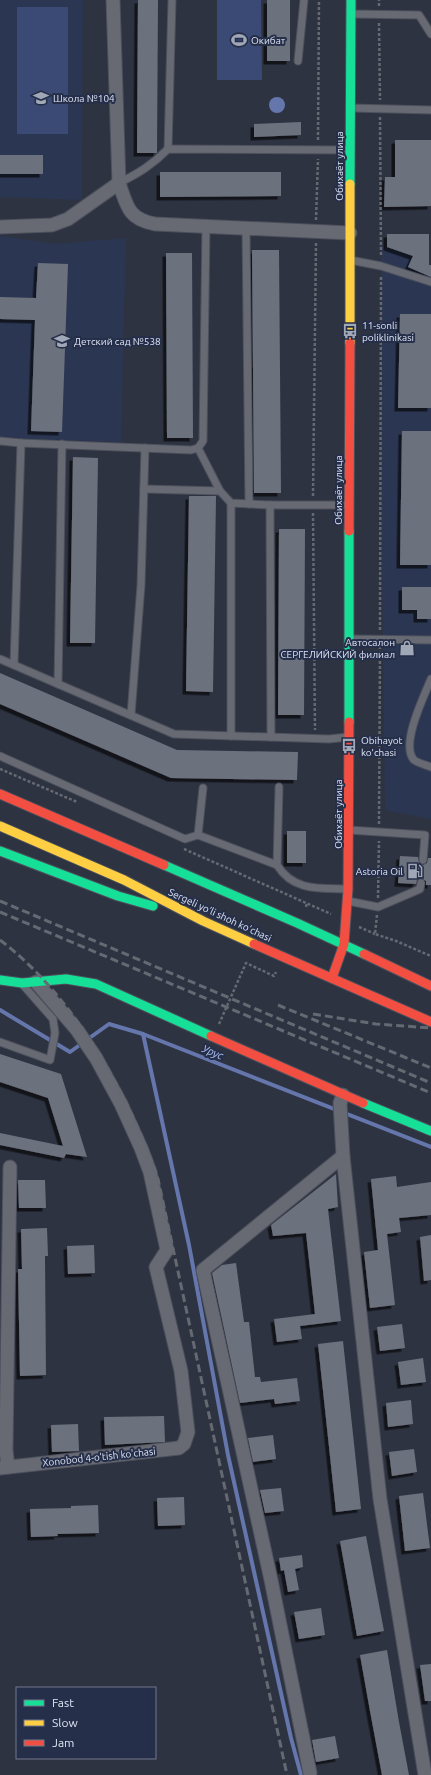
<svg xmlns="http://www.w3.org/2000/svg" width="431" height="1775" font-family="Ubuntu,sans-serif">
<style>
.built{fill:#2b3653}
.green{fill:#3b4975}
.water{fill:#6576ac}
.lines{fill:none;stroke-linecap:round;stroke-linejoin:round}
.stream{stroke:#6576ac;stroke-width:4}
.building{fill:#6c717e;filter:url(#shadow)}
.lane-casing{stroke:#4c505c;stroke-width:9}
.street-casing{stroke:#4c505c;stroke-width:15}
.fast-casing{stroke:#4c505c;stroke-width:11}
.slow-casing{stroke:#4c505c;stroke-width:11}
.jam-casing{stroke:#4c505c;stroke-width:11}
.path{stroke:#666971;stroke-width:2.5;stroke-dasharray:3 2;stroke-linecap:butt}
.lane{stroke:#686a73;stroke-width:7}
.street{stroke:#686a73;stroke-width:13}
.fast{stroke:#16e098;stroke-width:9}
.slow{stroke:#ffcf43;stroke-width:9}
.jam{stroke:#f24e42;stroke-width:9}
.rail{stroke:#656972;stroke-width:3;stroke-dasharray:8 4;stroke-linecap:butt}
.labels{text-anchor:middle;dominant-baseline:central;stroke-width:4;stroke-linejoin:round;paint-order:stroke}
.poi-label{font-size:10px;fill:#dee5f6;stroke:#262f49;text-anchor:start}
.street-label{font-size:10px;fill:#dee5f6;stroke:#262f49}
.water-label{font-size:11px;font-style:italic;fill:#b4c6f8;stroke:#262f49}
</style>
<defs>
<filter id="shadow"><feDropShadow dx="-3.5" dy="3.5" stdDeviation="0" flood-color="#0009"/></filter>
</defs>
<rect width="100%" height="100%" fill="#2e3341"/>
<g class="built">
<polygon points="0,0 83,0 82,200 2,197 0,199"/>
<polygon points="0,236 56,244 126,238 121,442 0,438"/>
<polygon points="381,244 431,265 431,819 385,810 381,485"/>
</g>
<g class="green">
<polygon points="217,0 261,0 262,80 217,80"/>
<rect x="17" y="7" width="51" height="127"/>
</g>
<circle class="water" cx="277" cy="105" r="8"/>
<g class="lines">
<g class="stream">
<polyline points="0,1010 70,1052 109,1024 143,1034 431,1147"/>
<polyline points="143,1034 189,1245 228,1455 291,1738 301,1775"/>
</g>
</g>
<g class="building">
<polygon points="138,0 158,0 157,153 137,153"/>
<rect x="267" y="0" width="23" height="61"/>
<polygon points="301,122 301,135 254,137 254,124"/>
<polygon points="395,140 431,140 431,206 384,207 385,177 395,177"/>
<rect x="0" y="155" width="43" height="19"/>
<polygon points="160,172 281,172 281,196 160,197"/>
<polygon points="387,234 429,234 429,265 431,265 431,277 408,267 413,256 387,247"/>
<polygon points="252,250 279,250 281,493 254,493"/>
<polygon points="166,253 192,253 193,438 167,438"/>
<polygon points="38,263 68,264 62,432 31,431 35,320 0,319 0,297 36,298"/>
<polygon points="400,314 431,314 431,408 398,408"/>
<polygon points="402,431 431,431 431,565 400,565"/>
<polygon points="73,457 98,458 95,643 70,643"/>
<polygon points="189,496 216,496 213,692 186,691"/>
<polygon points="279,529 305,529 304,715 278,715"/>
<polygon points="402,587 431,587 431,619 417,619 417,610 402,610"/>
<polygon points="0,673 177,750 298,752 297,780 171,778 0,704"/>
<rect x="287" y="831" width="19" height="32"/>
<polygon points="400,856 418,857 419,862 423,865 427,863 428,858 431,858 431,885 426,885 426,881 421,878 417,880 416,884 398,883"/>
<polygon points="0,1054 61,1074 87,1157 66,1154 64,1158 0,1145 0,1133 63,1146 48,1098 0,1082"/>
<polygon points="336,1174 338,1207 328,1209 341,1321 300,1326 302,1339 277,1342 274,1319 315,1314 306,1233 273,1236 271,1225"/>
<polygon points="396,1176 397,1187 431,1182 431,1215 399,1218 401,1232 387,1234 395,1305 370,1308 364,1252 378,1250 371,1179"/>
<polygon points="18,1180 45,1180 46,1208 19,1208"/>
<polygon points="47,1228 48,1256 45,1256 46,1375 20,1376 18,1269 22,1269 21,1229"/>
<polygon points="431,1235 431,1280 424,1281 420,1237"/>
<polygon points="94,1245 95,1273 68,1274 67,1246"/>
<polygon points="236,1263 244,1322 249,1322 255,1377 260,1377 261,1382 297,1378 300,1401 275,1404 274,1399 240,1403 212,1273 222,1265"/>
<polygon points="402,1324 405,1348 380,1351 377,1327"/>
<polygon points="343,1341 361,1509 336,1512 318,1344"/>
<polygon points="423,1358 426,1382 401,1385 398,1362"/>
<polygon points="411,1400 413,1424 388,1427 386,1403"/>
<polygon points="164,1416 165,1442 105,1445 104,1417"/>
<polygon points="78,1424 79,1451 52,1452 51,1425"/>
<polygon points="273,1435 276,1459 253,1462 248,1438"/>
<polygon points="414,1449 417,1472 392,1476 389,1452"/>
<polygon points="281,1488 284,1511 265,1513 260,1490"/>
<polygon points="423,1493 430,1548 405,1551 399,1496"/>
<polygon points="184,1497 185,1525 158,1526 157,1498"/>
<polygon points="98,1505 99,1533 57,1534 58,1536 31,1537 30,1509 71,1508 71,1506"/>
<polygon points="366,1536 384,1631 357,1636 340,1541"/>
<polygon points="302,1555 303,1567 295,1569 299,1590 288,1592 284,1570 281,1571 279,1558"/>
<polygon points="321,1608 325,1635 299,1639 294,1612"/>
<polygon points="387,1650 399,1722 409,1775 382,1775 370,1711 360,1655"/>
<polygon points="431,1664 431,1701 425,1701 420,1665"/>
<polygon points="335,1736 339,1758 316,1762 312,1740"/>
</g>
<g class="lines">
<defs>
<g id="lane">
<polyline points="351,14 419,15 431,34"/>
<polyline points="298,61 304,0"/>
<polyline points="351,108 431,110"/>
<polyline points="168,149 172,0"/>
<path d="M119,183C139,173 152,165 168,149L350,150"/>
<polyline points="246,228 249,504"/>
<polyline points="350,260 381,266 431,282"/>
<polyline points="0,441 21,443"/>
<polyline points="198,448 220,491"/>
<polyline points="144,489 220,491 231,503 270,505 349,505"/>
<polyline points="231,503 231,736"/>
<polyline points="270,505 271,737"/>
<polyline points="349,639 431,640"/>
<polyline points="0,659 174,734 329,739 348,737"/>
<polyline points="14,665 21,443 191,450 198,448 203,441 206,226"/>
<path d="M431,679C424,696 400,745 414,760C418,763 426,765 431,767"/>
<polyline points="58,684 62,444"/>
<polyline points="131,715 141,585 145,448"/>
<polyline points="0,756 185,839 198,835"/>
<path d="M279,787L277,865C294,892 320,888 348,889"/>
<polyline points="203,788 198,835 277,865"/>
<polyline points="349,830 425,835 423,860"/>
<polyline points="348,901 378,907 420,889 421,883"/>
<polyline points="0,1042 50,1060 55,1033 53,1019 23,985"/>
</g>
<g id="street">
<path d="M113,0L119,183C127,206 128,219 155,224L350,233"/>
<polyline points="0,227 52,225 68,219 119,183"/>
<polyline points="343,1095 340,1103 343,1156 380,1499 425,1775"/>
<polyline points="8,1467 6,1450 10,1167"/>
<polyline points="0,1468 179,1448 184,1444 188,1432 181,1371 156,1267 167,1250 150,1172 141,1148 121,1104 96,1058 77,1030 36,982"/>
<polyline points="310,1773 271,1580 203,1270 343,1156"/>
</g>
<g id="fast">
<polyline points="350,184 351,0"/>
<polyline points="349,722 349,531"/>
<polyline points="0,851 118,896 153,906"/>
<polyline points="164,865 297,923 364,954"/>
<polyline points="0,980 22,983 66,979 96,984 211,1036"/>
<polyline points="363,1103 431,1131"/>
</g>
<g id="slow">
<polyline points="350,343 350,184"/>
<polyline points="0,826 124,880 203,921 254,944"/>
</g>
<g id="jam">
<polyline points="349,531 350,343"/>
<polyline points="0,794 164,865"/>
<polyline points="254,944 431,1022"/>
<polyline points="364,954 431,986"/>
<polyline points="332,978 344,944 348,889 349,722"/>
<polyline points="211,1036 363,1103"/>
</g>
</defs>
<use href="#lane" class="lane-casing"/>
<use href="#street" class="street-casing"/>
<use href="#fast" class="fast-casing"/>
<use href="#slow" class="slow-casing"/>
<use href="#jam" class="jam-casing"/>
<g class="path">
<polyline points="379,6 379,0"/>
<polyline points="379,23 380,100"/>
<polyline points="380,117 381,256"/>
<polyline points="318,140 319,0"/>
<polyline points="316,220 318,159"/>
<polyline points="313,496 316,243"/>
<polyline points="313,513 315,730"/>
<polyline points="380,630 381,275"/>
<polyline points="0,769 77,802"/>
<polyline points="379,824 380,647"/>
<polyline points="184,849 331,914"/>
<polyline points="378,898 379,841"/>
<polyline points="306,907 307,903"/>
<polyline points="377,915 375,934 396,941 431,956"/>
<polyline points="359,927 375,934"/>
<polyline points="219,1024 246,963 274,976 276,972"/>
</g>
<use href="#lane" class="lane"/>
<use href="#street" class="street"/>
<use href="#fast" class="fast"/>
<use href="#slow" class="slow"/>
<use href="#jam" class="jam"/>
<g class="rail">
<polyline points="0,901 431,1083"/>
<polyline points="0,912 431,1093"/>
<path d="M0,940C72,994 129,1094 158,1179L287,1775"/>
<polyline points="278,1005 431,1068"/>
<polyline points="313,1014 376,1024 431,1028"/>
</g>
</g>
<defs>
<symbol id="stadium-bare" viewBox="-9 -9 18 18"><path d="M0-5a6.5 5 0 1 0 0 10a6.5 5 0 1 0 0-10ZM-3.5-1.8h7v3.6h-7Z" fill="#a0a7b7" stroke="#262f49" stroke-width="2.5" paint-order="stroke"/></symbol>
<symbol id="school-bare" viewBox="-9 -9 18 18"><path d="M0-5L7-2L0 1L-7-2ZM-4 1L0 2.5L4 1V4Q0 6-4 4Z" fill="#a0a7b7" stroke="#262f49" stroke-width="2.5" paint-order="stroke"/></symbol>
<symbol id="bus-bare" viewBox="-9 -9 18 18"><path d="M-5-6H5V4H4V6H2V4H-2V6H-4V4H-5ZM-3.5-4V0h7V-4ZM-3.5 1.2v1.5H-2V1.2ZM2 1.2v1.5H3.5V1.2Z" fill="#a0a7b7" stroke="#262f49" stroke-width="2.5" paint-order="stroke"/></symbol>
<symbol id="shop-bare" viewBox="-9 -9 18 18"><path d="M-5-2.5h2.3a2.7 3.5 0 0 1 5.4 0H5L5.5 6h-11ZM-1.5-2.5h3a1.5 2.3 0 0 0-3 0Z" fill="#a0a7b7" stroke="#262f49" stroke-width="2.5" paint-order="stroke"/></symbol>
<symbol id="fuel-bare" viewBox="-9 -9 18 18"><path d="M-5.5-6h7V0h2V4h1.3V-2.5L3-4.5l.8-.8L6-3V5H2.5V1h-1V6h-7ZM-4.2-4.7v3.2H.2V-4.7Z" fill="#a0a7b7" stroke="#262f49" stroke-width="2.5" paint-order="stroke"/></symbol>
</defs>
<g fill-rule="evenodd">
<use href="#stadium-bare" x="228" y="29" width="22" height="22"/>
<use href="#school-bare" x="30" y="87" width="22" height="22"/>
<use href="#bus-bare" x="339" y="320" width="22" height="22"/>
<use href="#school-bare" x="51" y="330" width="22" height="22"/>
<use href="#shop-bare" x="396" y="637" width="22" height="22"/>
<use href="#bus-bare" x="338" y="735" width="22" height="22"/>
<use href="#fuel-bare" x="404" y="860" width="22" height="22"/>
</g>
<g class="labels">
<g class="poi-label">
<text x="251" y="40">Окибат</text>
<text x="53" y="98">Школа №104</text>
<text x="362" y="325">11-sonli<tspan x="362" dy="12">poliklinikasi</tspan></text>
<text x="74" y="341">Детский сад №538</text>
<text x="395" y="642" text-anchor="end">Автосалон<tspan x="395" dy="12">СЕРГЕЛИЙСКИЙ филиал</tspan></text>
<text x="361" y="740">Obihayot<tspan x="361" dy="12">ko'chasi</tspan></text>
<text x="403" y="871" text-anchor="end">Astoria Oil</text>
</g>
<g class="street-label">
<text transform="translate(339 166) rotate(-90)">Обихаёт улица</text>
<text transform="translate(338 490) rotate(-90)">Обихаёт улица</text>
<text transform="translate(338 814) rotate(-90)">Обихаёт улица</text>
<text transform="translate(220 915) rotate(25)">Sergeli yo‘li shoh ko‘chasi</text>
<text transform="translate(99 1457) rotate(-6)">Xonobod 4-o'tish ko'chasi</text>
</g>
<g class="water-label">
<text transform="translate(213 1052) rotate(22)">Урус</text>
</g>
</g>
<rect x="16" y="1687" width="140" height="72" fill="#262f49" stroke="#70788e"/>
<rect x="24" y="1700" width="20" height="6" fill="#16e098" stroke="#70788e"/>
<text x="52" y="1707" font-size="12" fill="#dee5f6">Fast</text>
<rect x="24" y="1720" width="20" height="6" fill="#ffcf43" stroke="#70788e"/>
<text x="52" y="1727" font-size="12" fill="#dee5f6">Slow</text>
<rect x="24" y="1740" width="20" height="6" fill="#f24e42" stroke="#70788e"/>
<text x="52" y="1747" font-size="12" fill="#dee5f6">Jam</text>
</svg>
